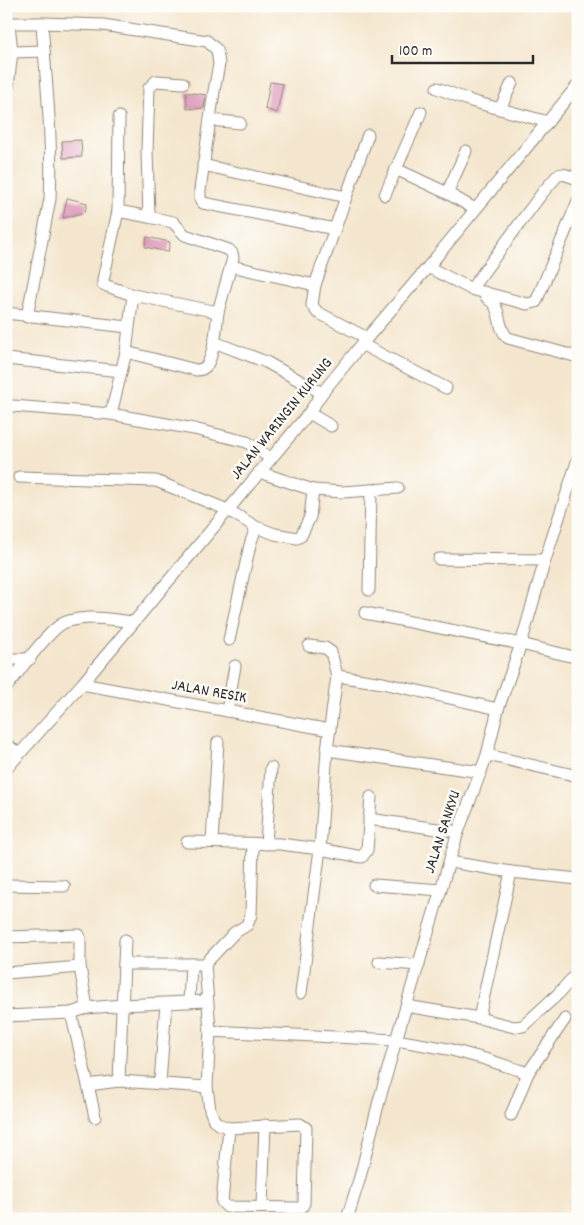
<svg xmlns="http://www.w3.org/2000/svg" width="584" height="1225" font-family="Dekko,sans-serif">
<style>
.building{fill:#dd98ba}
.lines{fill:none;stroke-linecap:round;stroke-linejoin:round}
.minor-casing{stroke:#90887c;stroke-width:13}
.minor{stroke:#fff;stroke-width:11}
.labels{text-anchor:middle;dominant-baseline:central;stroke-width:5;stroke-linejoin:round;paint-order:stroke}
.street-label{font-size:16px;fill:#2b2b2b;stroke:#fdfcf7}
</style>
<rect width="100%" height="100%" fill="#fdfcf7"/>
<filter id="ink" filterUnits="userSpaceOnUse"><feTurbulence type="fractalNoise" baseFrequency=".02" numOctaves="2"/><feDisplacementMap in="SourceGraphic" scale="10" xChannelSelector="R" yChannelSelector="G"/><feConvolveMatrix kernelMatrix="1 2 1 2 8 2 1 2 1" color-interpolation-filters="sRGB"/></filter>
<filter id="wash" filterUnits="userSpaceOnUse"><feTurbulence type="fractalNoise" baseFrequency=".0096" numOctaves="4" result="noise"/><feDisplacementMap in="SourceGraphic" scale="20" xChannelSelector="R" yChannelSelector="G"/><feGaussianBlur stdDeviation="1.12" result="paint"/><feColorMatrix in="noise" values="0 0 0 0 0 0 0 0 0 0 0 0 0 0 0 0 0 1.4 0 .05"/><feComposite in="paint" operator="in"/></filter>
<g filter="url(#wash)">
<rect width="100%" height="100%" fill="#f4e6ce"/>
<g id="blocks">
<g class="building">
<polygon points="270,82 283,84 277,113 265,109"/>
<polygon points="186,92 206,95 204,108 187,109"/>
<polygon points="81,140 82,157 63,158 62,141"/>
<polygon points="67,198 87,203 85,212 63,218"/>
<polygon points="147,237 170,242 168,252 145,247"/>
</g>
</g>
</g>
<g filter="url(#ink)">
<use href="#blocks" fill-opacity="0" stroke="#90887c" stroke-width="1"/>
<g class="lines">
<defs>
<g id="minor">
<polyline points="6,23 42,23 103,25 207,41 217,50 219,64 214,91 200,190 200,199 203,203 335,229"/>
<polyline points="12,52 44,51"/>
<polyline points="183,83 156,81 149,88 147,151 149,217 118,211 103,280 103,284 107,286 133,295 126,352 111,414 194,429 247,442 270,458"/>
<polyline points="8,86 12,52 9,24"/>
<polyline points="437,88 471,101 548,122"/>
<polyline points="500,109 512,83"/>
<polyline points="421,112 396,169 447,193 475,209"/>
<polyline points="210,120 240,123"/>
<polyline points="203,165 346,197"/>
<polyline points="447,193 466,151"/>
<polyline points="385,195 396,169"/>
<polyline points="118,211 119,117"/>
<polyline points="231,266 315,285"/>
<polyline points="428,267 471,289 527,304 536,302 578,201"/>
<polyline points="471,289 543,192 558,175 563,174 578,179"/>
<path d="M484,292C485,299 490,299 494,304C501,314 498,329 508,338L578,357"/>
<polyline points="133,295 218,312 233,258 232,253 229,250 185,235 173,222 149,217"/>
<polyline points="6,313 128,327"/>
<path d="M27,317L50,199C53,141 46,81 42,23"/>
<polyline points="367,338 317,312 312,305 315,285 368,135"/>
<polyline points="214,342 266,362 322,393"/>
<polyline points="363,345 446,388"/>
<path d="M126,352L196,370C200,370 204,369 207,365C215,351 216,328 218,312"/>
<polyline points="6,359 121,371"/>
<polyline points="13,406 111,414"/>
<polyline points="309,413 331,426"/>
<polyline points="259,472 313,490 343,492 398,488"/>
<polyline points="19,477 156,481 228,510 256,527 275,534 297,538 301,536 310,517 313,490"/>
<polyline points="439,559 545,560"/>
<polyline points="369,590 371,490"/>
<polyline points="365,613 521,644 578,658"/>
<polyline points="229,640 250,545 256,527"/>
<polyline points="6,659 30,659"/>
<polyline points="337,676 383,683 498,709"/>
<polyline points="82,684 330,730"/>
<path d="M6,688C18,673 51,626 66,622C88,615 111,619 133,622"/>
<polyline points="227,711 235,666"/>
<polyline points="6,744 19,754"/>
<polyline points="327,750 481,772"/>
<polyline points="487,755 578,776"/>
<polyline points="6,769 82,684 228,510 309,413 322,393 367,338 428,267 578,85"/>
<polyline points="369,819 458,832"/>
<polyline points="187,842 280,844 320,849 362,857 367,850 371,797"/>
<polyline points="212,842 218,742"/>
<polyline points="266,844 271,768"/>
<polyline points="450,862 511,872 479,1018"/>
<polyline points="511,872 578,879"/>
<polyline points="6,885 64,886"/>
<polyline points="374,885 441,890"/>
<polyline points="6,937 79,935 80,938 80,967 87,1008"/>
<polyline points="379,962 419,965"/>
<polyline points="124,964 205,964 234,933 247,925 251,915 253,845"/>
<polyline points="205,964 210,1031 207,1087 210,1110 214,1120 218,1124 229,1128 300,1124 306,1128 304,1203 302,1207 298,1208 227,1207 222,1202 229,1128"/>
<polyline points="6,973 80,967"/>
<polyline points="301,993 320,849 327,750 337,676 331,652 325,648 309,646"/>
<polyline points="189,1002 191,964"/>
<polyline points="406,1006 479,1018 514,1027 523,1026 558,994 578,972"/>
<polyline points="71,1013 88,1085 119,1081 207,1087"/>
<polyline points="6,1016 71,1013 87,1008 123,1005 207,1001"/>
<polyline points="210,1031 396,1040 448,1049 485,1059 528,1073 565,1019"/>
<polyline points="119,1081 125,940"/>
<polyline points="160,1082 166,1004"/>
<polyline points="88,1085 95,1117"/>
<polyline points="511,1115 528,1073"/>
<polyline points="262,1206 265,1125"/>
<polyline points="347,1219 360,1177 378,1105 396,1040 458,832 487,755 498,709 521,644 545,560 578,459"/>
</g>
</defs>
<use href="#minor" class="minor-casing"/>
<use href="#minor" class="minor"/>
</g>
</g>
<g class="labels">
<g class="street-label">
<text transform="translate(282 419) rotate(-51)">JALAN WARINGIN KURUNG</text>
<text transform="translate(209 692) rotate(10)">JALAN RESIK</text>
<text transform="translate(443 832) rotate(-72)">JALAN SANKYU</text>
</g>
</g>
<rect width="584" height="1225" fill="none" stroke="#fdfcf7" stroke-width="25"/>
<path d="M392 55v8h141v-8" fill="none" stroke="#2b2b2b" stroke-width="2.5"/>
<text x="399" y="55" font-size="15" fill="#2b2b2b" stroke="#fdfcf7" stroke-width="4" paint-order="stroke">100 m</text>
</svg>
